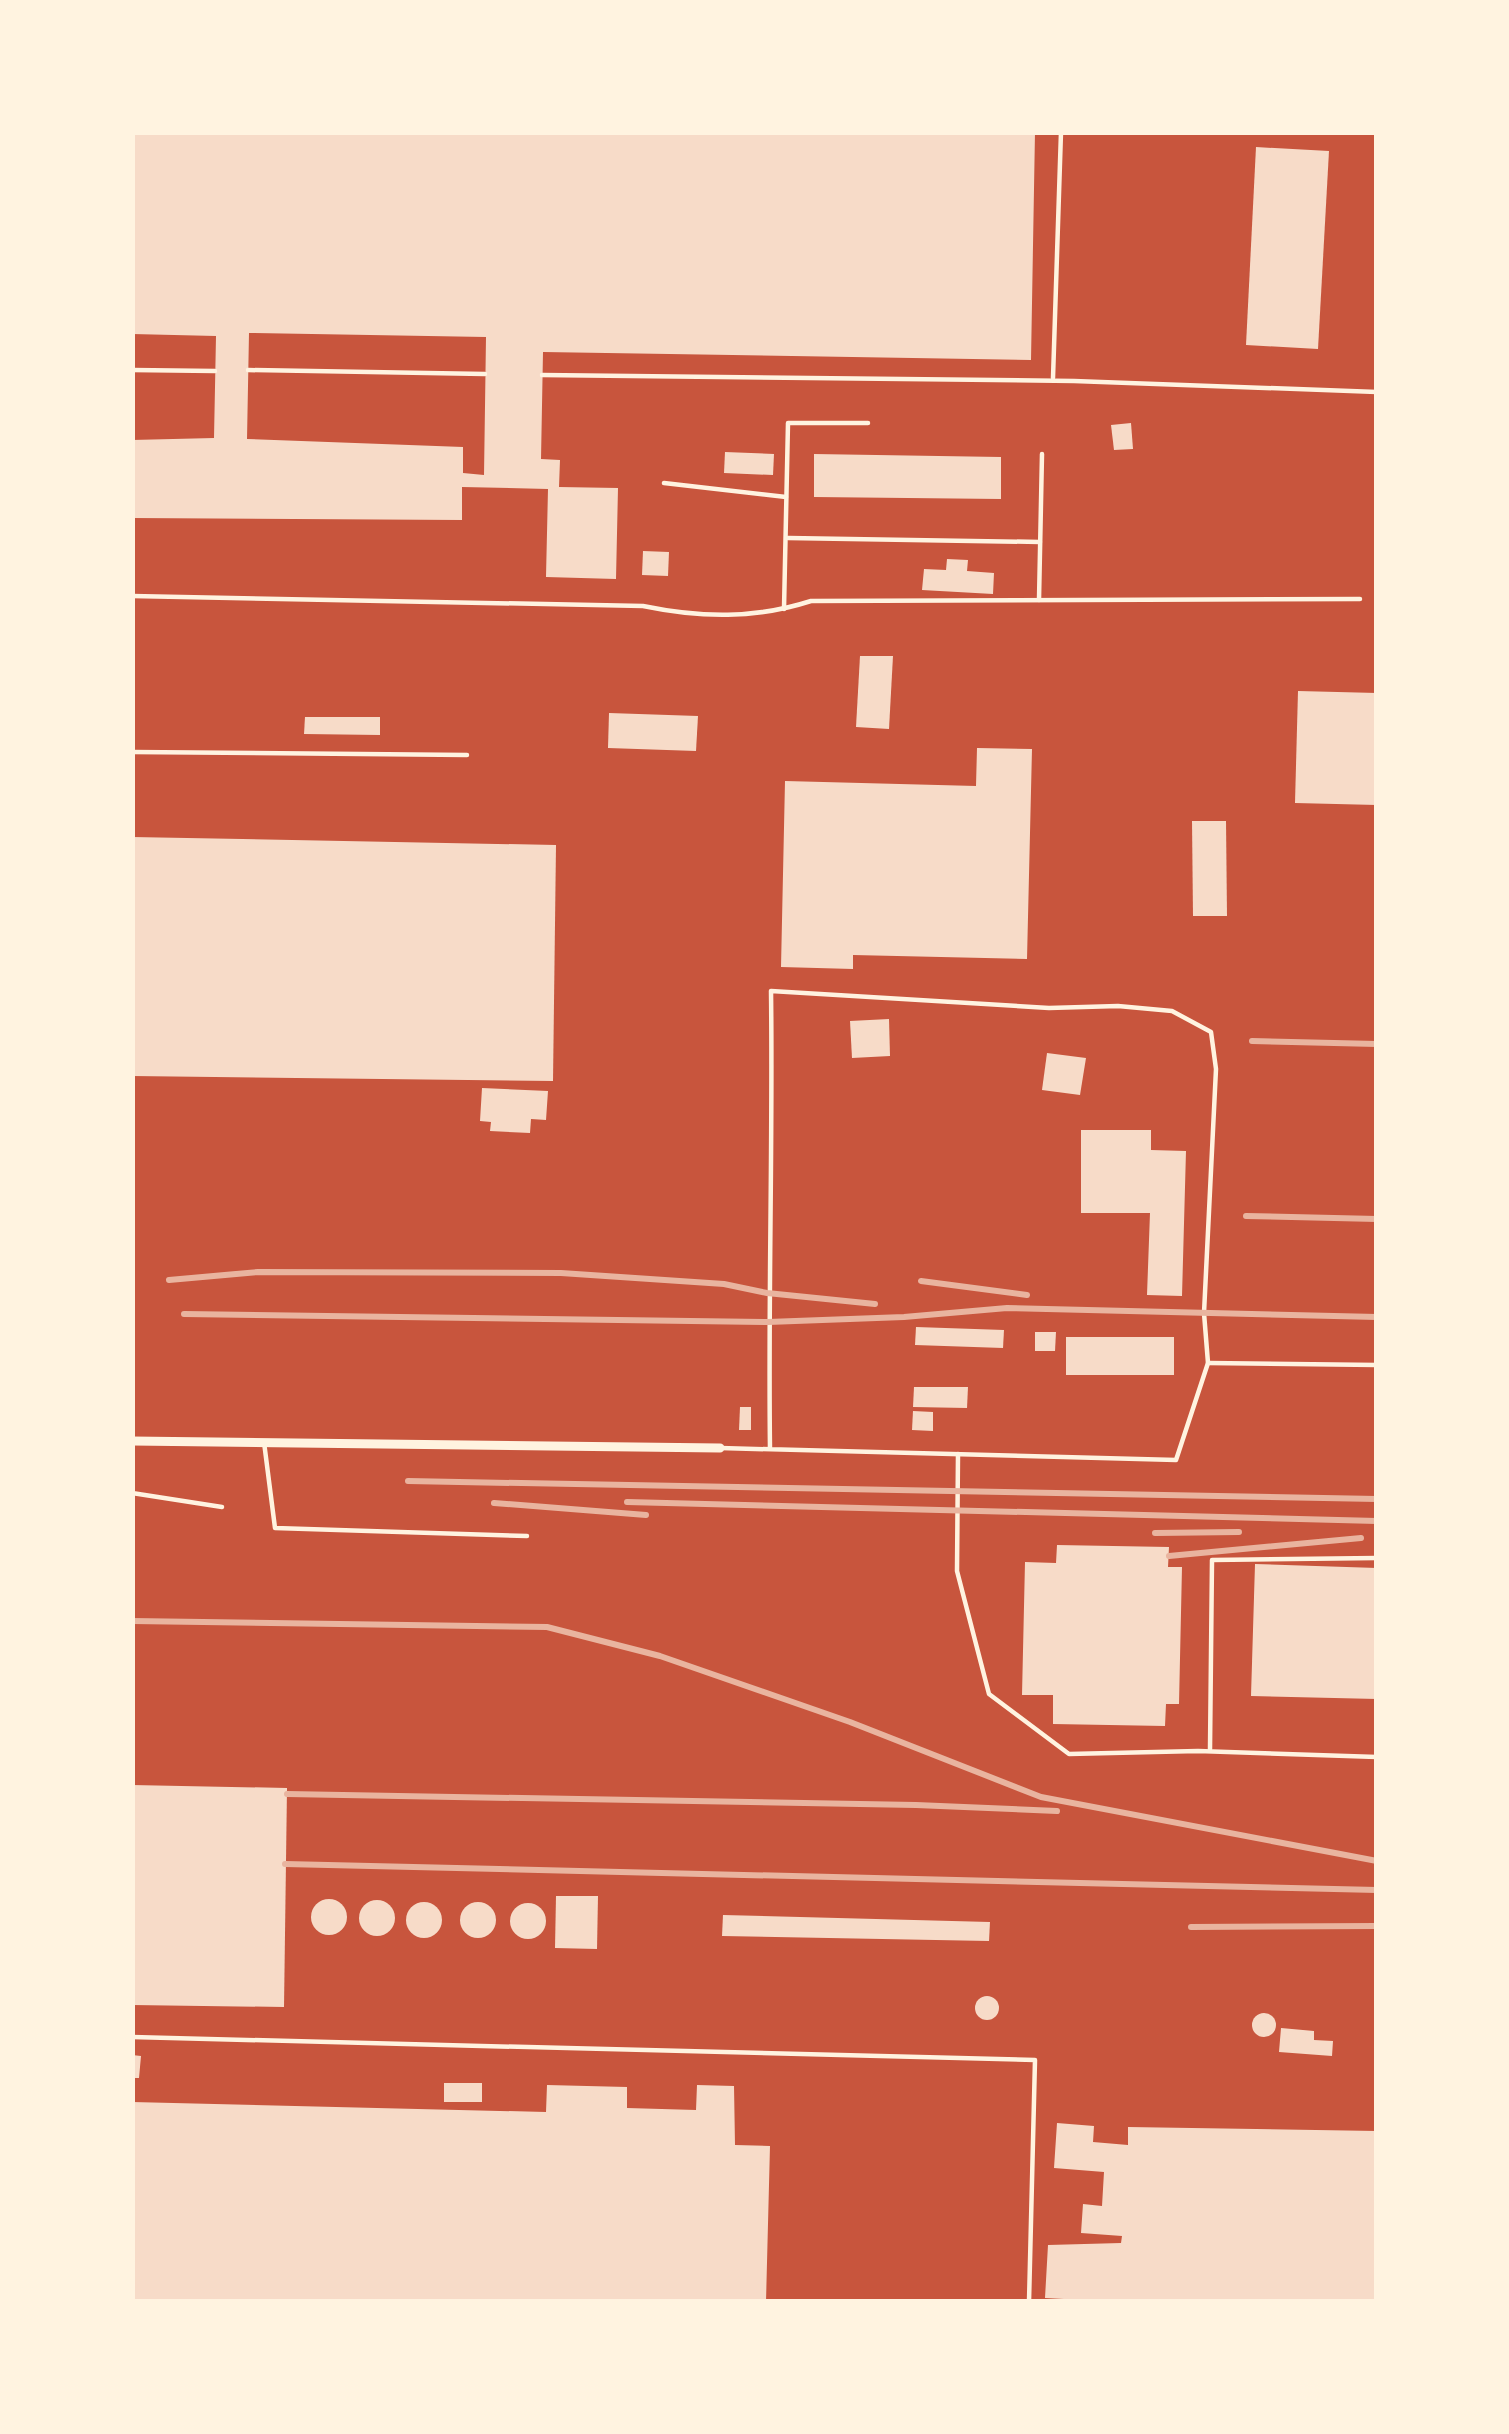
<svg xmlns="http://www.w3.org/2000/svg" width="1509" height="2434" font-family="Ubuntu,sans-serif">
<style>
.building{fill:#f7dbc8;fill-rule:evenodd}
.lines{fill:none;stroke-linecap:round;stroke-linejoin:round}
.service{stroke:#fff3e0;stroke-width:4.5}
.minor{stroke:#fff3e0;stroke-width:9}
.rail{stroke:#e9b49f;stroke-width:6}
</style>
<rect width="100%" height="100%" fill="#c8553d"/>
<g class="building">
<path d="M132,132H1035L1031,360L543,352L541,459L560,460L559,487L618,488L616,579L546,577L548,489L462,487V520L132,518V440L214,438L216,336L132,334ZM249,333L486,337L484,475L463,473V447L247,439Z"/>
<polygon points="1256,147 1329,151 1318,349 1246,345"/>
<polygon points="1131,423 1133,449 1114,450 1111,425"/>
<polygon points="725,452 774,454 773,475 724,473"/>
<polygon points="814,454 1001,457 1001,499 814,497"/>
<polygon points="643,551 669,552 668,576 642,575"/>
<polygon points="947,559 968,560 967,571 994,573 993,594 922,590 924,569 946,570"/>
<polygon points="860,656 893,656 889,729 856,727"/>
<polygon points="1298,691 1377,693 1377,805 1295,803"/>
<polygon points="609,713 698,716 696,751 608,748"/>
<polygon points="305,717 380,717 380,735 304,734"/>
<polygon points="977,748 1032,749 1027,959 853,955 853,969 781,967 785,781 976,786"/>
<polygon points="1192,821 1226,821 1227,916 1193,916"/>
<polygon points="132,837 556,845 553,1081 132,1076"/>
<polygon points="889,1019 890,1056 852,1058 850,1021"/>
<polygon points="1047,1053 1086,1058 1080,1095 1042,1090"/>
<polygon points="482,1088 548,1091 546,1120 531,1119 530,1133 490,1131 491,1122 480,1121"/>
<polygon points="1081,1130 1151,1130 1151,1150 1186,1151 1182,1296 1147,1295 1150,1213 1081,1213"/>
<polygon points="916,1327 1004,1330 1003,1348 915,1345"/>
<polygon points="1035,1332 1056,1332 1055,1351 1035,1351"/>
<rect x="1066" y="1337" width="108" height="38"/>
<polygon points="914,1387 968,1387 967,1408 913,1407"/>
<polygon points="740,1407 751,1407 751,1430 739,1430"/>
<polygon points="913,1411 933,1412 933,1431 912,1430"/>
<polygon points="1057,1545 1169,1547 1168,1567 1182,1567 1179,1704 1166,1704 1165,1726 1053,1724 1053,1695 1022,1695 1025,1562 1056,1563"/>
<polygon points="1255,1564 1377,1568 1377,1699 1251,1696"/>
<polygon points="132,1785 287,1788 284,2007 132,2005"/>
<polygon points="556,1896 598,1896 597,1949 555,1948"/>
<circle cx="329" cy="1917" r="18"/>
<circle cx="377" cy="1918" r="18"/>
<circle cx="478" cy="1920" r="18"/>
<circle cx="424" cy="1920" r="18"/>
<circle cx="528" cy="1921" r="18"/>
<polygon points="723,1915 990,1922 989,1941 722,1936"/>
<circle cx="987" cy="2008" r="12"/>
<circle cx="1264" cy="2025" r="12"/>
<polygon points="1281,2028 1314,2031 1314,2040 1333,2041 1332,2056 1279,2052"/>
<polygon points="132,2055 141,2056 139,2078 132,2078"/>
<rect x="444" y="2083" width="38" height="19"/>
<polygon points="547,2085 627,2087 627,2108 696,2110 697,2085 734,2086 735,2145 770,2146 766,2302 132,2302 132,2102 546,2112"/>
<polygon points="1057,2123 1094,2126 1093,2142 1128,2145 1128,2127 1377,2131 1377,2302 1120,2302 1045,2298 1048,2245 1121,2243 1122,2236 1081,2233 1083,2204 1102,2206 1104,2172 1054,2168"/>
</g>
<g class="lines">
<g class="service">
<polyline points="132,370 215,371"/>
<polyline points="248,370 485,374"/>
<polyline points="542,375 1074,381 1377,392"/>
<polyline points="1053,378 1061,132"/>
<polyline points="664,483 786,497"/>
<polyline points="788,538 1040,542"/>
<path d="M132,596L643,606C701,618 755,619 811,601L1360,599"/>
<polyline points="1039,600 1042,454"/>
<polyline points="784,609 788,423 868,423"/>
<polyline points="132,752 467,755"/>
<polyline points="1208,1363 1377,1365"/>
<polyline points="264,1442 275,1528 527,1536"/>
<path d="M720,1448L1176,1460L1208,1363L1204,1313L1216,1069L1211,1032L1172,1011L1118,1006L1049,1008L771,991C773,1144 768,1296 770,1449"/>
<polyline points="958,1454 957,1571 989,1694 1069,1754 1198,1751 1377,1757"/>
<polyline points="132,1493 222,1507"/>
<polyline points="1210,1749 1212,1560 1377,1558"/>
<polyline points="132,2037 1035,2060 1029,2302"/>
</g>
<polyline class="minor" points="132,1441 720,1448"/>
<g class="rail">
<polyline points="1252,1041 1377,1044"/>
<polyline points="1246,1216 1377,1219"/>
<polyline points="169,1280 258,1272 561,1273 724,1284 767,1293 875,1304"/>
<polyline points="921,1281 1027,1295"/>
<polyline points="184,1314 768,1322 904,1317 1007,1308 1377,1317"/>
<polyline points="408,1481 1377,1499"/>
<polyline points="627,1502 1377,1521"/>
<polyline points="494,1503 646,1515"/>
<polyline points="1155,1533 1239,1532"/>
<polyline points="1169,1556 1361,1538"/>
<polyline points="132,1621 547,1627 660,1656 850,1722 1041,1797 1377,1861"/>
<polyline points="287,1794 916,1805 1057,1811"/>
<polyline points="285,1864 1377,1890"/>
<polyline points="1191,1927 1377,1926"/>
</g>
</g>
<rect width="1509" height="2434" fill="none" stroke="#fff3e0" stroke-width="270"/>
</svg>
